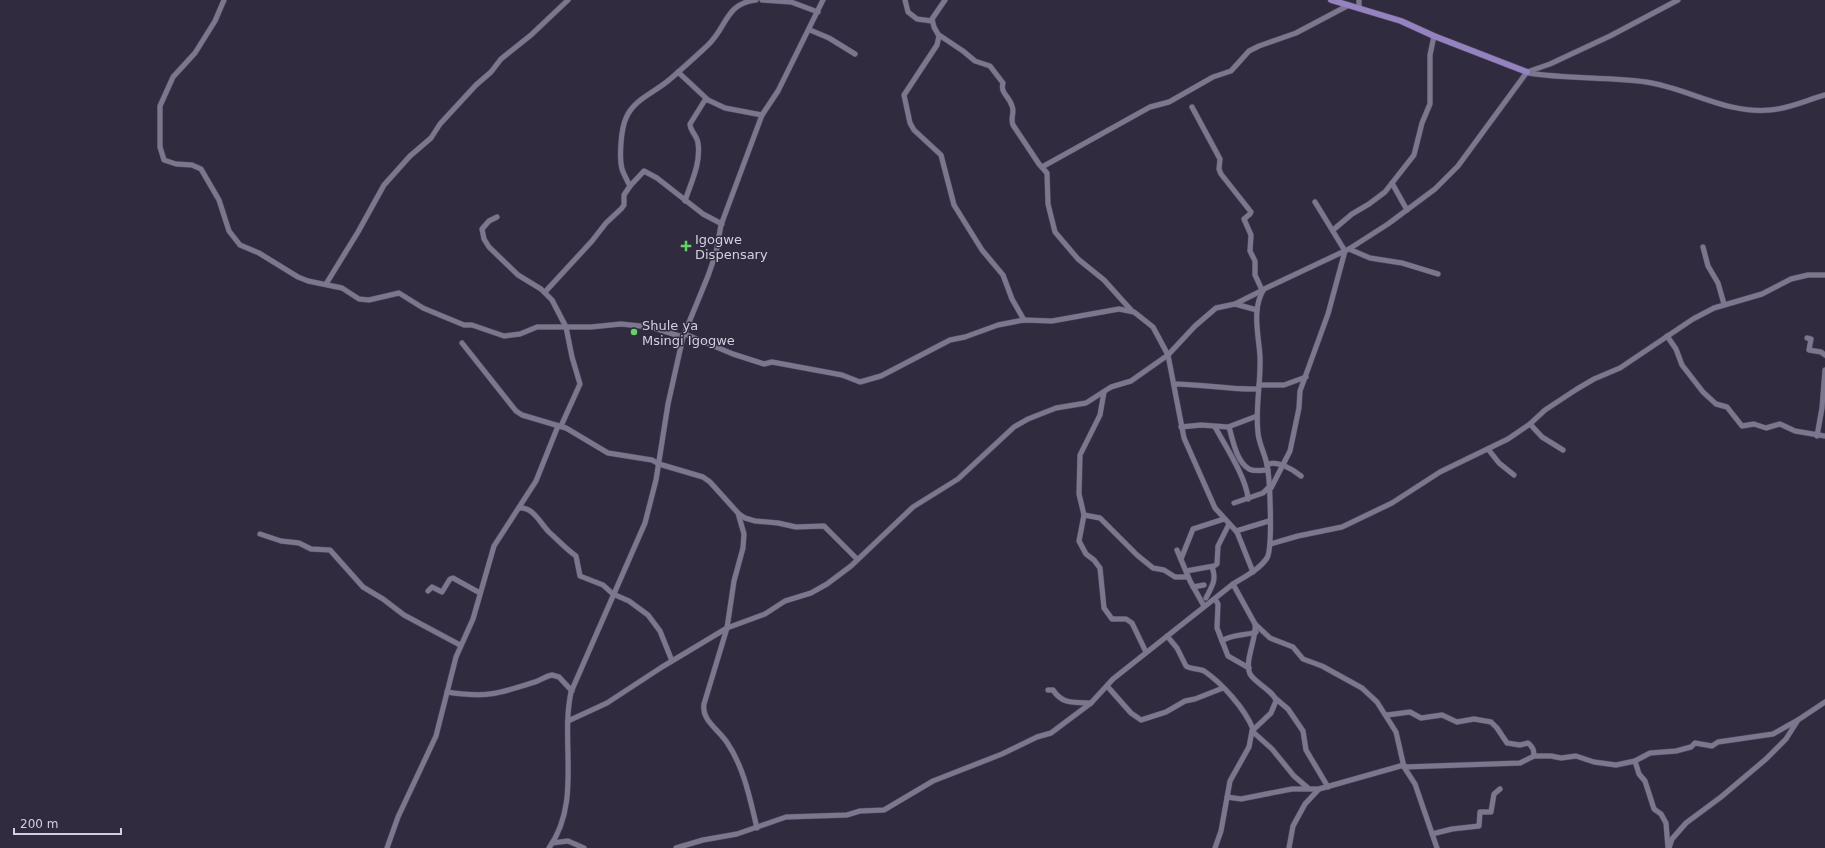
<svg xmlns="http://www.w3.org/2000/svg" width="1825" height="848" font-family="'DejaVu Sans',sans-serif">
<style>
.lines{fill:none;stroke-linecap:round;stroke-linejoin:round}
.minor-casing{stroke:#4c4859;stroke-width:6}
.major-casing{stroke:#4c4859;stroke-width:7}
.minor{stroke:#7c768e;stroke-width:5}
.major{stroke:#9482c1;stroke-width:6}
.poi-dot{fill:#63d468;stroke:#302b3f;stroke-width:1.5}
.labels{text-anchor:middle;dominant-baseline:central;stroke-width:3;stroke-linejoin:round;paint-order:stroke}
.poi-label{font-size:13px;fill:#d2d0dd;stroke:#302b3f;text-anchor:start}
</style>
<rect width="100%" height="100%" fill="#302b3f"/>
<g class="lines">
<defs>
<g id="minor">
<polyline points="224,0 215,21 195,53 173,77 160,106 160,147 164,160 176,164 192,165 201,169 219,200 229,231 240,245 259,253 298,277 308,281 342,288 359,299 369,300 399,293 423,308 464,325 472,325 504,336 520,334 537,327 591,327 621,324 650,327 683,337"/>
<polyline points="762,0 791,2 818,12"/>
<polyline points="905,0 908,12 917,19 932,21"/>
<polyline points="945,0 932,19 934,27 939,36 937,45 904,95 910,123 914,130 941,155 954,205 982,250 1003,275 1012,299 1024,320"/>
<polyline points="1359,8 1359,0"/>
<polyline points="810,30 829,38 855,54"/>
<path d="M939,35L963,51L975,61L990,66L1003,83C1000,93 1009,96 1012,106C1015,112 1010,118 1013,125L1039,164L1047,173L1048,204L1055,232L1078,259L1104,280L1131,310"/>
<polyline points="678,72 708,100"/>
<path d="M1528,73C1567,79 1607,77 1646,82C1688,88 1725,114 1770,110C1789,109 1807,100 1825,95"/>
<polyline points="1192,107 1220,159 1219,169 1221,174 1251,212 1250,214 1244,219 1251,235 1250,251 1255,261 1255,275 1262,290"/>
<polyline points="1042,167 1150,107 1169,102 1213,77 1231,71 1249,51 1259,46 1296,33 1349,5"/>
<polyline points="1392,183 1407,210"/>
<path d="M630,186C627,180 624,175 622,169C619,157 621,129 626,118C634,99 654,93 669,80C682,69 695,57 707,46C728,27 724,4 756,0"/>
<path d="M685,201C691,182 701,164 698,143C697,135 690,131 690,124L705,100H708L725,108L762,115"/>
<polyline points="497,217 489,221 482,229 484,239 489,247 518,275 541,289 552,300 566,327 572,357 580,384 561,426"/>
<polyline points="1333,230 1352,214 1369,204 1385,192 1414,155 1422,123 1430,104 1430,55 1434,36"/>
<polyline points="1703,247 1708,266 1718,283 1724,304"/>
<polyline points="1349,249 1370,258 1402,263 1438,274"/>
<polyline points="326,284 358,232 384,185 410,156 431,138 440,124 476,85 491,72 501,59 531,35 568,0"/>
<polyline points="545,292 592,241 606,223 621,209 624,205 624,195 630,186 644,171 657,178 703,214 722,224"/>
<polyline points="1235,304 1257,310"/>
<polyline points="685,334 733,354 764,364 772,362 842,375 860,382 881,376 950,340 965,337 998,325 1024,320 1052,321 1119,309 1134,312 1153,327 1168,355 1184,438 1215,508 1237,532 1253,572"/>
<polyline points="1667,336 1676,349 1682,365 1703,392 1716,404 1727,407 1742,426 1754,424 1766,428 1780,424 1795,431 1825,436"/>
<polyline points="1807,338 1811,339 1809,350 1821,352 1825,355"/>
<path d="M462,343L516,411L522,415L566,428L608,453L652,460L659,464L703,477L710,482L738,513L744,534L743,548L734,581L727,628L704,704C701,721 720,730 728,744C744,768 750,799 757,828"/>
<path d="M1174,384C1202,384 1230,390 1258,389"/>
<polyline points="1259,385 1284,385 1306,377"/>
<polyline points="1104,392 1100,415 1080,455 1079,494 1084,515 1079,541 1086,554 1094,560 1100,568 1104,608 1112,619 1126,619 1132,623 1146,652"/>
<polyline points="1530,424 1542,437 1563,450"/>
<polyline points="1181,427 1201,425 1228,427 1257,416"/>
<path d="M1215,427C1225,445 1247,479 1248,499"/>
<path d="M1229,427C1233,440 1236,461 1249,469C1254,472 1263,470 1268,470"/>
<polyline points="1817,436 1822,408 1825,370"/>
<polyline points="1488,449 1499,463 1514,475"/>
<path d="M1267,465C1276,459 1294,470 1301,476"/>
<polyline points="1271,488 1290,451 1299,408 1300,391 1328,314 1345,251 1315,202"/>
<polyline points="1234,503 1263,493 1270,486"/>
<path d="M520,508C534,507 541,525 550,533C559,541 566,549 576,556L580,576L603,585L613,594L629,601L648,615L660,631L672,661"/>
<polyline points="739,514 745,518 755,521 778,523 796,527 824,526 857,559"/>
<polyline points="1084,515 1100,518 1137,555 1153,568 1164,570 1175,577 1188,577"/>
<polyline points="1236,531 1269,521"/>
<polyline points="260,534 281,541 299,543 311,549 330,550 363,587 383,599 404,615 460,645"/>
<polyline points="1270,544 1298,536 1342,527 1392,503 1440,472 1508,439 1530,424 1545,410 1577,389 1594,379 1620,368 1693,319 1714,308 1762,294 1791,279 1808,275 1825,275"/>
<polyline points="1177,550 1190,581 1204,606"/>
<polyline points="1181,559 1193,529 1224,519"/>
<polyline points="1186,571 1214,566 1217,564 1218,546 1229,524"/>
<polyline points="1193,587 1204,585"/>
<polyline points="428,591 432,587 442,592 450,579 453,578 480,593"/>
<path d="M1206,598C1212,586 1217,580 1212,567"/>
<polyline points="1215,599 1218,604 1217,628 1228,656 1249,668"/>
<polyline points="1255,624 1270,638 1293,647 1303,659 1322,666 1362,688 1377,702 1396,732 1404,767 1415,784 1437,848"/>
<path d="M1167,636L1177,648L1186,666C1192,670 1199,668 1204,671C1222,683 1245,709 1253,729"/>
<path d="M1222,641C1232,634 1244,636 1256,632"/>
<polyline points="1107,686 1131,713 1141,720 1166,712 1185,701 1195,699 1223,688"/>
<path d="M1048,690H1053C1063,705 1074,702 1091,703"/>
<path d="M447,692C486,698 498,694 535,682C541,680 546,676 552,675L559,677L572,691"/>
<polyline points="1275,698 1288,709 1303,731 1306,750 1328,787"/>
<path d="M1387,715L1410,712L1421,718L1442,715L1457,722L1474,719L1491,722L1497,728L1507,743L1520,745L1528,743C1533,747 1534,750 1534,756"/>
<polyline points="568,721 607,703 662,667 727,628 765,614 785,601 811,593 827,584 851,566 913,507 958,479 1014,427 1028,419 1056,408 1086,403 1111,387 1131,381 1168,355 1195,326 1216,308 1235,304 1263,290"/>
<polyline points="1252,731 1272,749 1294,776 1308,788"/>
<polyline points="1635,761 1639,774 1645,781 1654,809 1661,814 1666,823 1668,848"/>
<polyline points="1404,767 1520,763 1534,756 1551,756 1561,758 1576,756 1594,762 1616,765 1635,761 1650,753 1676,751 1691,747 1695,743 1712,746 1718,742 1773,734 1798,720"/>
<polyline points="1227,797 1241,799 1292,789 1319,789"/>
<polyline points="1432,834 1452,829 1479,826 1480,812 1491,812 1494,794 1500,789"/>
<polyline points="552,843 568,841 584,848"/>
<polyline points="387,848 398,817 436,736 456,657 473,619 494,546 536,481 558,426"/>
<path d="M549,848C582,801 560,744 571,692L645,523L656,480L668,404L683,337L708,276L716,253L721,225L743,166L762,115L778,91L823,0"/>
<path d="M676,848L703,840L737,834L786,817L847,815L860,811L884,810L933,781L1002,754L1037,737L1051,733L1091,703L1113,679L1233,584C1244,577 1259,570 1267,558C1273,548 1270,479 1267,465C1265,454 1259,444 1258,433C1255,408 1261,383 1260,357C1259,336 1251,309 1264,289L1349,249L1388,224L1435,189L1458,166L1527,72L1550,64L1610,36L1678,0"/>
<path d="M1215,848L1221,831L1230,781L1249,747L1252,731L1271,713L1276,701C1275,692 1255,683 1250,674C1244,661 1257,638 1255,624L1233,584"/>
<polyline points="1289,848 1293,826 1305,804 1319,789 1404,765"/>
<polyline points="1669,848 1672,839 1686,823 1721,797 1766,759 1786,739 1798,720 1825,702"/>
</g>
<polyline id="major" points="1331,0 1401,21 1434,36 1527,72"/>
</defs>
<use href="#minor" class="minor-casing"/>
<use href="#major" class="major-casing"/>
<use href="#minor" class="minor"/>
<use href="#major" class="major"/>
</g>
<g class="poi-dot">
<path d="M684 240h4v4h4v4h-4v4h-4v-4h-4v-4h4z"/>
<circle cx="634" cy="332" r="4"/>
</g>
<g class="labels">
<g class="poi-label">
<text x="695" y="239">Igogwe<tspan x="695" dy="15">Dispensary</tspan></text>
<text x="642" y="325">Shule ya<tspan x="642" dy="15">Msingi Igogwe</tspan></text>
</g>
</g>
<path d="M14 828v6h107v-6" fill="none" stroke="#d2d0dd" stroke-width="2"/>
<text x="20" y="828" font-size="12" fill="#d2d0dd" stroke="#302b3f" stroke-width="3" paint-order="stroke">200 m</text>
</svg>
